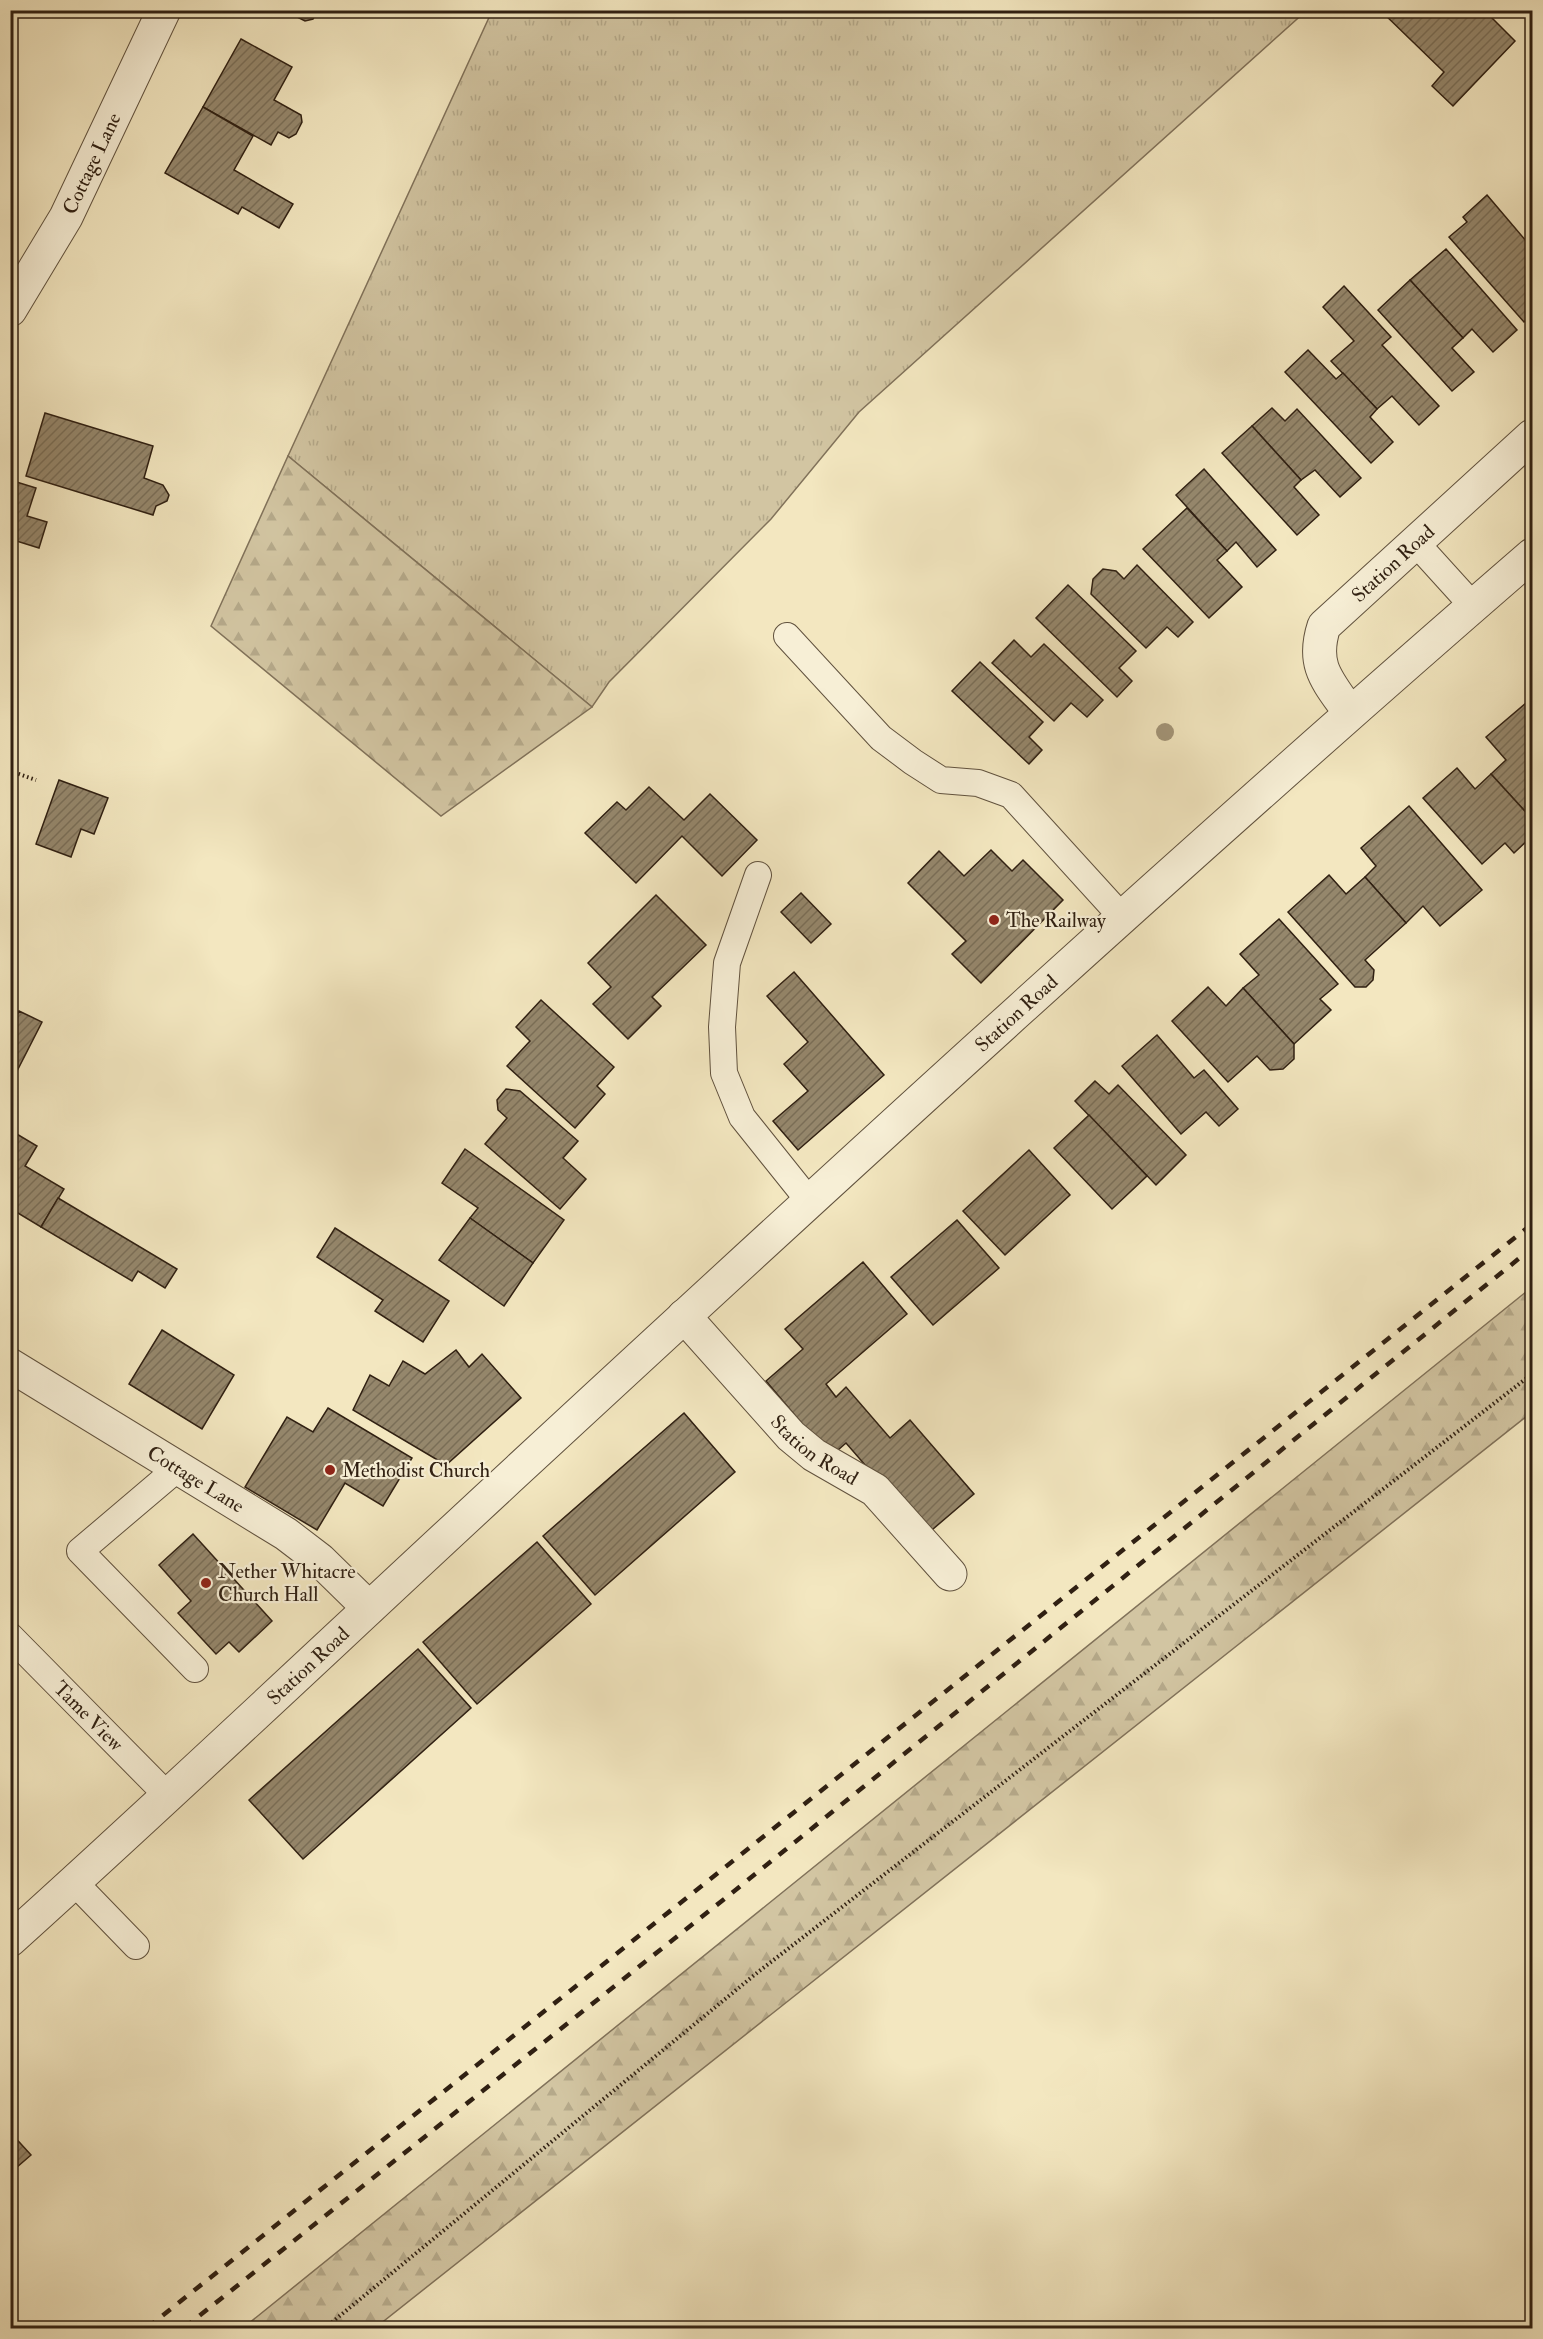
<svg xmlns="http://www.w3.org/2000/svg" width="1543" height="2339" font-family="'IM FELL Double Pica',serif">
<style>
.grass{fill:url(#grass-tufts);stroke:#81725a;stroke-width:1.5}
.forest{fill:url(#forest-firs);stroke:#81725a;stroke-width:1.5}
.building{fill:url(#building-hatch);stroke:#302012;stroke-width:1.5}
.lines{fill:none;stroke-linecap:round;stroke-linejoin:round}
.service-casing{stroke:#61523e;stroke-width:28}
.minor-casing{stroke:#61523e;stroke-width:35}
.tertiary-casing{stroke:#61523e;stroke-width:35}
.path{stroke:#302012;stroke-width:4;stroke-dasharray:1.5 3;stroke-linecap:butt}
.service{stroke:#f7efd6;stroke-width:26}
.minor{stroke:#f7efd6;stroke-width:33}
.tertiary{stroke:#f7efd6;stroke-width:33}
.rail{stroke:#302012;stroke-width:4.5;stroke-dasharray:10 10;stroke-linecap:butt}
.tree{fill:#a39578}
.poi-dot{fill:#8f2418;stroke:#f7efd6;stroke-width:2}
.labels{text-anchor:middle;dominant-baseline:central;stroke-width:4.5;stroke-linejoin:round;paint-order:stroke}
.street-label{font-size:20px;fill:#302012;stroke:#f7efd6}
.poi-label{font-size:20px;fill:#302012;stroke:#f7efd6;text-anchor:start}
</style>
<defs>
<pattern id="grass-tufts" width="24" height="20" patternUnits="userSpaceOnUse" patternTransform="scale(1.5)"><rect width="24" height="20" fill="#d2c5a2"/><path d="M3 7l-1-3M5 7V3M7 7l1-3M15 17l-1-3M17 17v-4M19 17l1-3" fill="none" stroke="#b5a98a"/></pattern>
<pattern id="forest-firs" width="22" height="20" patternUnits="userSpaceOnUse" patternTransform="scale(1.5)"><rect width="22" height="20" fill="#d2c5a2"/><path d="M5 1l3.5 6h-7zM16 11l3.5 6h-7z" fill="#b5a98a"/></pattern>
<pattern id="building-hatch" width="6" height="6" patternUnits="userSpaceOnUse" patternTransform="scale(1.5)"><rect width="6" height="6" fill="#95876c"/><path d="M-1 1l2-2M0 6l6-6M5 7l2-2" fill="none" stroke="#7a6e57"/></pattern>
</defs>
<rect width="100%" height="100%" fill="#f3e7c0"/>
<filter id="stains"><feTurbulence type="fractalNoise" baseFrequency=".00333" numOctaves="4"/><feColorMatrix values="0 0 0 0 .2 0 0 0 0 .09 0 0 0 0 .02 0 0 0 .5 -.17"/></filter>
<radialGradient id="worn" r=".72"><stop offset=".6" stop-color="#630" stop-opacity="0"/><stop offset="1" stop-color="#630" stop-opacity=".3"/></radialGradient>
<polygon class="grass" points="492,11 1306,11 859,412 771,519 609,682 592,707 288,456"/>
<g class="forest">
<polygon points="288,456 592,707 441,816 211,626"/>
<polygon points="1532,1287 1532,1412 375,2328 243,2328"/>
</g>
<g class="building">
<polygon points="295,10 318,10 313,19 305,21 297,17"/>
<polygon points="1380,10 1484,10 1515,41 1453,106 1432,86 1444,72"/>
<polygon points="241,39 292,67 274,100 301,115 302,122 296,134 289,138 278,132 271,145 203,107"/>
<polygon points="203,107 253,136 234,170 293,204 279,228 242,207 238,214 165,173"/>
<polygon points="1487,195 1532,248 1532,315 1524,322 1449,237 1467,222 1463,217"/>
<polygon points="1446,249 1517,330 1493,352 1472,329 1463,338 1410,280"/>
<polygon points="1410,280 1463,338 1452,348 1474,372 1452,391 1378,310"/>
<polygon points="1344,286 1391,337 1382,345 1439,406 1419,425 1392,396 1377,409 1331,361 1354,341 1323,307"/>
<polygon points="1308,350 1336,379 1343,373 1377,409 1370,417 1393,442 1371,463 1285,372"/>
<polygon points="1272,408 1285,421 1297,409 1361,478 1340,497 1315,470 1301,480 1252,426"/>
<polygon points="45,413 153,446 144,478 163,485 169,495 167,501 156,506 153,515 26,476"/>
<polygon points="1252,426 1301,480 1294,487 1319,515 1297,535 1222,453"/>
<polygon points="1204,469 1276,550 1257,567 1236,542 1227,551 1176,495"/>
<polygon points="10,480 36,488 27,516 47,522 39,548 10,539"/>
<polygon points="1187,508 1227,551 1217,560 1242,587 1209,618 1143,549"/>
<polygon points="1137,565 1193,622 1178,637 1167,627 1146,648 1091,594 1093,579 1103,569 1116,571 1124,579"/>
<polygon points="1068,585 1136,651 1119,668 1132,681 1117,697 1036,618"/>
<polygon points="1014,640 1031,657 1044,644 1103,700 1087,717 1071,703 1054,721 992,663"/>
<polygon points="980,662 1043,722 1029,737 1042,750 1029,764 952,691"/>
<polygon points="1526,703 1532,710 1532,819 1491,774 1506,760 1486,737"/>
<polygon points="1457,768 1475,789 1491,774 1532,819 1532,836 1514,853 1505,843 1482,864 1423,798"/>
<polygon points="59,780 108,798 94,834 81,829 71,857 36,844"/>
<polygon points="649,787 684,820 710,794 757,840 722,876 682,836 636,883 585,833 617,802 626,810"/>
<polygon points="1409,806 1482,890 1440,926 1423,906 1406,923 1365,877 1376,866 1361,848"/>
<polygon points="991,850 1012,871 1023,860 1063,900 981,983 952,954 966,941 908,883 939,851 964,876"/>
<polygon points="1329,875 1346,894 1365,877 1406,923 1365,960 1374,970 1373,980 1366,987 1355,987 1288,912"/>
<polygon points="801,893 831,924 811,943 781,912"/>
<polygon points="656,895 706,945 652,997 661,1006 628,1039 593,1004 611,987 588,963"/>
<polygon points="1279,919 1338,984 1320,999 1331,1010 1294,1044 1243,988 1259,975 1240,954"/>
<polygon points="794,972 884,1075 798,1150 773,1121 808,1091 784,1064 808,1042 767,996"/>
<polygon points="1208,987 1226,1006 1243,988 1294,1044 1294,1059 1283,1069 1270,1070 1257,1056 1228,1082 1172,1021"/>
<polygon points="541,1000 614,1067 597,1086 605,1094 575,1128 507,1066 530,1041 516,1027"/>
<polygon points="19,1011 42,1022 16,1073 10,1070 10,1028"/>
<polygon points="1157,1035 1194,1078 1204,1070 1238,1109 1219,1126 1206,1112 1181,1134 1122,1066"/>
<polygon points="1095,1081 1109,1094 1118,1085 1186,1155 1156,1185 1075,1101"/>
<polygon points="506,1089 520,1091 578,1141 563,1158 586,1179 560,1209 485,1144 507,1118 498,1110 497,1100"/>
<polygon points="1089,1115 1147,1176 1112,1209 1054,1148"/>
<polygon points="10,1130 37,1146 25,1166 64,1189 41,1227 13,1210 10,1213"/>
<polygon points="465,1149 564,1220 533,1263 470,1218 478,1208 442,1183"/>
<polygon points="1029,1150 1070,1195 1005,1255 963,1211"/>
<polygon points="58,1198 177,1269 165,1288 138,1271 132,1281 41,1227"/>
<polygon points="470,1218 533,1263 504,1306 439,1260"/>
<polygon points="957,1220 999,1268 933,1325 891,1277"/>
<polygon points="335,1228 449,1301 423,1342 375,1311 383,1300 317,1257"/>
<polygon points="863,1262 907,1314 826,1384 836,1397 846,1387 890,1438 910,1420 974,1494 926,1535 846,1443 830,1457 766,1381 803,1349 785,1329"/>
<polygon points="162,1330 234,1375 202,1429 129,1384"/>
<polygon points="456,1350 469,1367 482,1354 521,1398 446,1465 353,1410 370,1375 389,1386 403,1361 425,1374"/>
<polygon points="328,1408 412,1458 383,1506 345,1483 317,1530 245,1487 287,1417 313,1432"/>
<polygon points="684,1413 735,1472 595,1595 543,1536"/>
<polygon points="193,1534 272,1621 239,1652 229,1642 216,1654 178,1613 191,1601 159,1565"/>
<polygon points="537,1542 591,1604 477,1704 423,1642"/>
<polygon points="418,1649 471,1708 303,1859 249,1800"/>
<polygon points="10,2132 31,2155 10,2173"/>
</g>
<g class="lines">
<defs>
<g id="service">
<polyline points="1415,542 1473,606"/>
<polyline points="787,636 881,738 913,762 941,780 978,783 1011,795 1122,917"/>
<polyline points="758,875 727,963 722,1027 724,1073 742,1117 810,1202"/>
<polyline points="179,1467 80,1551 195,1669"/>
<path id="s1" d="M10,1636L167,1795"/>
<polyline points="74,1882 136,1946"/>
</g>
<g id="minor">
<path id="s2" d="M10,310L66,217L164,10"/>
<path id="s3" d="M1350,713C1328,681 1311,666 1324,626L1532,436"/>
<path id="s4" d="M684,1316L791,1436L814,1455L875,1490L950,1574"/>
<path id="s5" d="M10,1365L286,1534L320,1560L369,1608"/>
</g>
<g id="tertiary">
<path id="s6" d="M10,1940C182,1785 349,1626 519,1469C853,1160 1188,853 1532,555"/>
</g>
</defs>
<use href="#service" class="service-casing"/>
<use href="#minor" class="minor-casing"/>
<use href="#tertiary" class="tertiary-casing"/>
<g class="path">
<polyline points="10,771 36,780"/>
<polyline points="325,2328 758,1972 1532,1374"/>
</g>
<use href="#service" class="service"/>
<use href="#minor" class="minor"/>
<use href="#tertiary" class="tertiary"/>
<g class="rail">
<polyline points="147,2328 1532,1224"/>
<polyline points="184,2328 728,1896 1532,1248"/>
</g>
</g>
<circle class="tree" cx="1165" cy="732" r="9"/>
<g class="poi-dot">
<circle cx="994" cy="920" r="6"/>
<circle cx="330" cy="1470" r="6"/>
<circle cx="206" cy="1583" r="6"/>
</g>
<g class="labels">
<g class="street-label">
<text stroke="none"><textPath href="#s2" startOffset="168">Cottage Lane</textPath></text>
<text stroke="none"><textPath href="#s3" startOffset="189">Station Road</textPath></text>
<text stroke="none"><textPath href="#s6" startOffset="1368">Station Road</textPath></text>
<text stroke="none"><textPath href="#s4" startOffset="188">Station Road</textPath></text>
<text stroke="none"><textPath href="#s5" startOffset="218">Cottage Lane</textPath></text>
<text stroke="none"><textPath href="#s6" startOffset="405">Station Road</textPath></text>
<text stroke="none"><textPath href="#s1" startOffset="112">Tame View</textPath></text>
</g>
<g class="poi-label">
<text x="1006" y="920">The Railway</text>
<text x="342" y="1470">Methodist Church</text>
<text x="218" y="1571">Nether Whitacre<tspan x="218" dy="23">Church Hall</tspan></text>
</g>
</g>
<rect width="1543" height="2339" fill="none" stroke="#f3e7c0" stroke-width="36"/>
<rect x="12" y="12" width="1519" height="2315" fill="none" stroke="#302012" stroke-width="3"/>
<rect x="18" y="18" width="1507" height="2303" fill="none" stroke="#302012" stroke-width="1.5"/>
<rect width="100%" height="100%" filter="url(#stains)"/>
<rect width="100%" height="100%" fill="url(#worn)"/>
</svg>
